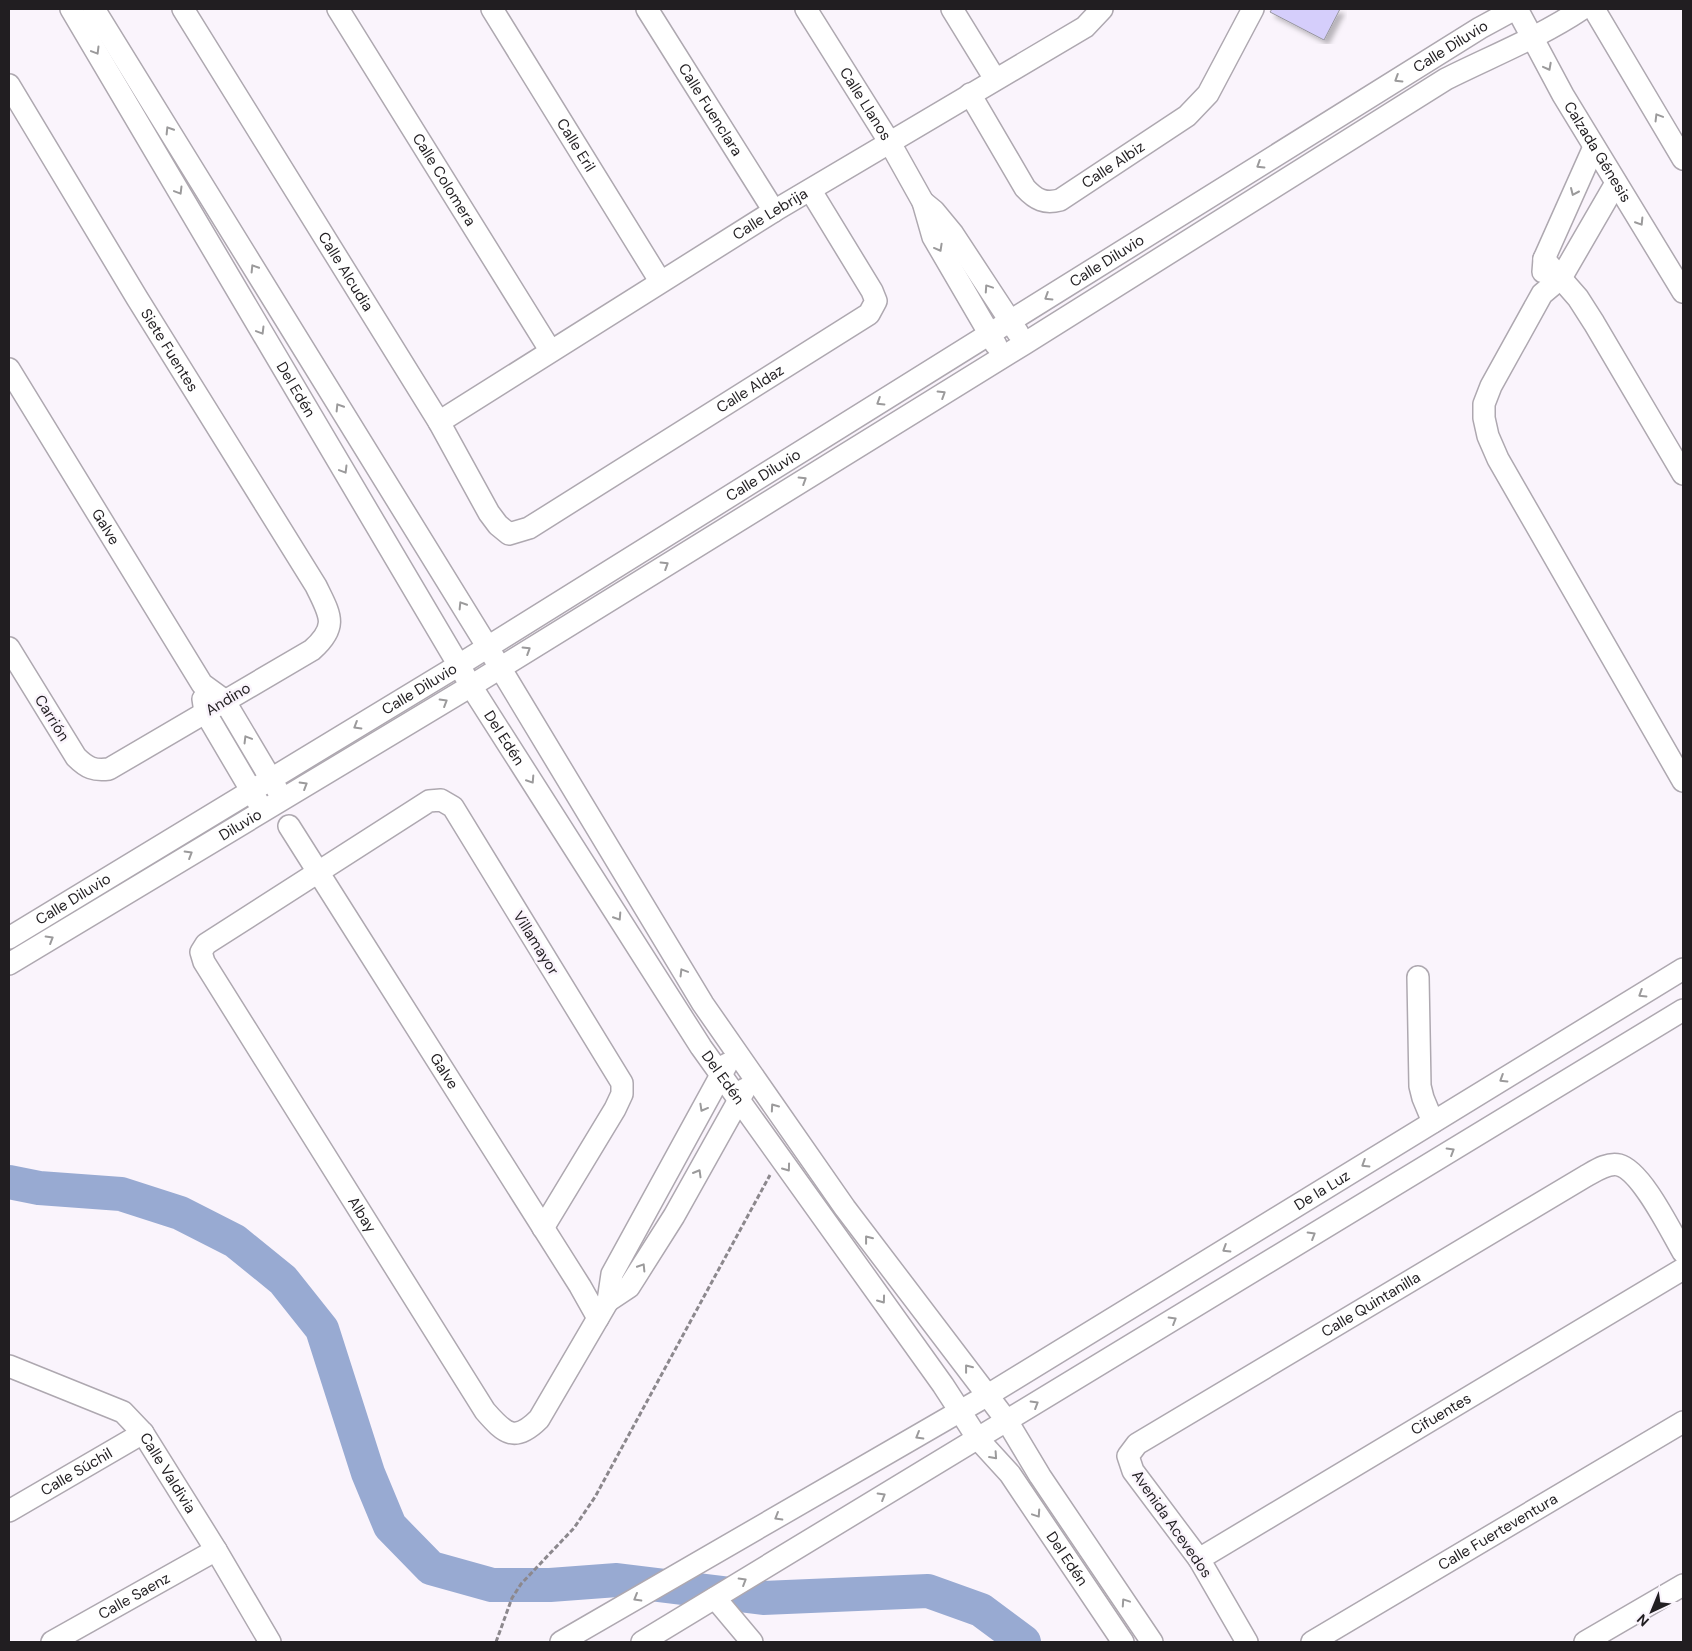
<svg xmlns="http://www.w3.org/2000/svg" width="1692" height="1651" font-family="'DM Sans',sans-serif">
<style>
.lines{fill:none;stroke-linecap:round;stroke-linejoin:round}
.river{stroke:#98aad2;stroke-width:34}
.building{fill:#d5cefb;stroke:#97969f;filter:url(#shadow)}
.minor-casing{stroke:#aea8b0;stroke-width:24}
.path{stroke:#8c888d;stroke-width:3;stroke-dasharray:5 2.5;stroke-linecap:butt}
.minor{stroke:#fff;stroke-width:21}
.oneway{stroke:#9b9a9b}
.labels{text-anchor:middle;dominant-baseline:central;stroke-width:5;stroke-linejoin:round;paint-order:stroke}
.street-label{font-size:15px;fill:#211e21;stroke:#faf4fc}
</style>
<defs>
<filter id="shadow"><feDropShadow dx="4.5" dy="4.5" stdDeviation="2.5" flood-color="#0004"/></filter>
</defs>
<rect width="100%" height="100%" fill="#faf4fc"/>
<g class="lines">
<polyline class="river" points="9,1182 39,1188 121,1194 180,1213 235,1241 283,1280 322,1329 368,1473 390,1526 431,1568 492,1585 550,1585 617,1580 763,1598 928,1591 981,1610 1024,1642"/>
</g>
<polygon class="building" points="1272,9 1340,9 1324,40 1270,12"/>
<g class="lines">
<defs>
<g id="minor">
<path id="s1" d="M71,9L471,686L701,1047L943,1385L978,1439L1010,1474L1123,1642"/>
<polyline points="94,9 487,646 703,1004 845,1208 1007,1421 1040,1476 1152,1642"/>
<path id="s2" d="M183,9L439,422L489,513L498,525L509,534L529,528L869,314L876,301L872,291L811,191"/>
<path id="s3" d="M338,9L550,350"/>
<path id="s4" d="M492,9L660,281"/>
<path id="s5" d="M647,9L774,211"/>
<path id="s6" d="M806,9L890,143L923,202L933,237L996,345"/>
<polyline points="952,9 995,79"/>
<path id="s7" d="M1517,9L1563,95L1683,292"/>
<polyline points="1594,9 1683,159"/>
<path id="s8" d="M9,85L137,298L316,586C330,615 339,626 312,650L109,769C94,771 87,768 76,757L9,648"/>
<path id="s9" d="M970,94L1025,188C1036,200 1045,204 1060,200L1187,116L1208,94L1253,9"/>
<polyline points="1616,183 1561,278 1542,294 1491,386 1484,404 1484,418 1488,436 1498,459 1683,781"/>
<polyline points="923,202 934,211 953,234 1018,333"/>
<polyline points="1544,259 1578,298 1594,323 1683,474"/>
<polyline points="1543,272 1544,259 1594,147"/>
<path id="s10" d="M9,369L202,684L224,700L278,791"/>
<path id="s11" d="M439,422L774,211L1085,27L1102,9"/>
<polyline points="203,699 205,712 258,802"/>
<path id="s12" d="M289,826L580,1286L598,1318"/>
<path id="s13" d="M9,938L459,665L1480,28L1515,9"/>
<path id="s14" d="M9,964L471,686L1024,344L1446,79C1492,56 1540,37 1582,9"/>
<polyline points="1418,977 1420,1086 1423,1098 1433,1122"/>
<path id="s15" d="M543,1228L615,1109L622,1094V1083L453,807L441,800L429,801L206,944L201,952L204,962L485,1411C505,1434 515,1443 539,1419L608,1301L612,1274L727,1064"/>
<polyline points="608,1301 629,1287 636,1276 674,1216 745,1089"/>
<path id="s16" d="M9,1366L123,1412L143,1433L216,1550L270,1642"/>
<path id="s17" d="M9,1511L143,1433"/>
<path id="s18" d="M1199,1559L1683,1269"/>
<polyline points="715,1598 752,1642"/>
<path id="s19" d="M52,1642L216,1550"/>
<path id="s20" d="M561,1642L988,1395L1683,969"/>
<polyline points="642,1642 1683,1010"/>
<path id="s21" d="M1247,1642L1199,1559L1133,1471L1128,1456L1137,1444L1586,1176C1595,1171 1608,1162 1619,1165C1642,1171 1671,1232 1683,1252"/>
<path id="s22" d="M1312,1642L1683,1422"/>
<polyline points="1585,1642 1683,1585"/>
</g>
</defs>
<use href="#minor" class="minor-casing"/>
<polyline class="path" points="496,1642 512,1598 521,1584 574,1528 595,1497 770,1175"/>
<use href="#minor" class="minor"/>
</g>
<defs><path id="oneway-chevron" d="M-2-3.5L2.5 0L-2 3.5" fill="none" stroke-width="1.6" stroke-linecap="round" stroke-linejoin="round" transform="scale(1.25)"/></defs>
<g class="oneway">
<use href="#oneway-chevron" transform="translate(96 51) rotate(59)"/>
<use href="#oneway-chevron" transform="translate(1548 67) rotate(62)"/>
<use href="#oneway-chevron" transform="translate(1398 79) rotate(148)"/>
<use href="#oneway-chevron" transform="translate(1658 117) rotate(-121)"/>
<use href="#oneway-chevron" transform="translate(169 130) rotate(-122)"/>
<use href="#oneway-chevron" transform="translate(1260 165) rotate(148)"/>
<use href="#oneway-chevron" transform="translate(179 191) rotate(59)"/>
<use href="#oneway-chevron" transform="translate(1574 192) rotate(114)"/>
<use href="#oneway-chevron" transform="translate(1640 222) rotate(58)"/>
<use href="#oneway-chevron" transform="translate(939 248) rotate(61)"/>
<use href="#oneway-chevron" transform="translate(254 268) rotate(-122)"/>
<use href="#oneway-chevron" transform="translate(988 288) rotate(-124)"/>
<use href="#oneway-chevron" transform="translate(1048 297) rotate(148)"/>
<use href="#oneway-chevron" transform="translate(261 331) rotate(59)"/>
<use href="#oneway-chevron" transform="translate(942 394) rotate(-32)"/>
<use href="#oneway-chevron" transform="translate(880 402) rotate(148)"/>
<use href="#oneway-chevron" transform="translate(339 407) rotate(-122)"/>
<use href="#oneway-chevron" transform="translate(344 470) rotate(59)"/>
<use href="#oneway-chevron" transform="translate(803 480) rotate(-32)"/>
<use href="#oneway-chevron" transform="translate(665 565) rotate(-32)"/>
<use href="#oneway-chevron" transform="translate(462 605) rotate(-122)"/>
<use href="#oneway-chevron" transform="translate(527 650) rotate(-32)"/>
<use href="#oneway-chevron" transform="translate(444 702) rotate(-31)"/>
<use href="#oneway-chevron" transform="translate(357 726) rotate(149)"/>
<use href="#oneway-chevron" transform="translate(247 739) rotate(-121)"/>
<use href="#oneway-chevron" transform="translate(531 780) rotate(57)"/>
<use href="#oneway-chevron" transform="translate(304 785) rotate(-31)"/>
<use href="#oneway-chevron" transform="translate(189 854) rotate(-31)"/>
<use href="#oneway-chevron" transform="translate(618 917) rotate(57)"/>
<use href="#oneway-chevron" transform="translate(50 939) rotate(-31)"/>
<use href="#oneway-chevron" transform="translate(683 972) rotate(-121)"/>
<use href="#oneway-chevron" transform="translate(1642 994) rotate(148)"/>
<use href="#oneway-chevron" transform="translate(1503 1079) rotate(148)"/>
<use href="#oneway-chevron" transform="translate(774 1107) rotate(-125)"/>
<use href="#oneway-chevron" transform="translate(703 1108) rotate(119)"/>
<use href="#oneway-chevron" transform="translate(1451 1151) rotate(-31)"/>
<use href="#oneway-chevron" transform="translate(1365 1164) rotate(148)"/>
<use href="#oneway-chevron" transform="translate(787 1168) rotate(54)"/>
<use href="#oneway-chevron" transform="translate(698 1173) rotate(-60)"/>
<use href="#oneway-chevron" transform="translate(1312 1235) rotate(-31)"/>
<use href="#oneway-chevron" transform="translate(868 1239) rotate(-128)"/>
<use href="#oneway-chevron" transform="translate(1226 1249) rotate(148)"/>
<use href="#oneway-chevron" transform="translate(642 1267) rotate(-58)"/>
<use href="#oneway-chevron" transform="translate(882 1300) rotate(54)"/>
<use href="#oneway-chevron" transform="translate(1173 1320) rotate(-31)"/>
<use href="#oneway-chevron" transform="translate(968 1368) rotate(-128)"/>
<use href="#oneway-chevron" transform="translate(1035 1404) rotate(-31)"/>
<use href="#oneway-chevron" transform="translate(919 1436) rotate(150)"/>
<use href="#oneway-chevron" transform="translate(994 1456) rotate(48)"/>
<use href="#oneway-chevron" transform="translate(882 1496) rotate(-31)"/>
<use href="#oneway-chevron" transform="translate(1037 1514) rotate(56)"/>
<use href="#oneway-chevron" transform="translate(778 1517) rotate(150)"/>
<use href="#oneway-chevron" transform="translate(743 1581) rotate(-31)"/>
<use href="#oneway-chevron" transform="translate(637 1598) rotate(150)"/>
<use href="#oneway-chevron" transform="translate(1125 1602) rotate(-124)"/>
</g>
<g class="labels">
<g class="street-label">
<text stroke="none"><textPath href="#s13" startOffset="1695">Calle Diluvio</textPath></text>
<text stroke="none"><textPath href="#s6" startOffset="112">Calle Llanos</textPath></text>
<text stroke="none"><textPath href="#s5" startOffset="119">Calle Fuenclara</textPath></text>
<text stroke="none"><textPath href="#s4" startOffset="160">Calle Eril</textPath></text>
<text stroke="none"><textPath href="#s7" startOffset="164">Calzada Génesis</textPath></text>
<text stroke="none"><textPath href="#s9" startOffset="212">Calle Albiz</textPath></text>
<text stroke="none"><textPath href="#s3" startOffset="201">Calle Colomera</textPath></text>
<text stroke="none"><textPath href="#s11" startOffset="391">Calle Lebrija</textPath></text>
<text stroke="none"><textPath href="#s13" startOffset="1290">Calle Diluvio</textPath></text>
<text stroke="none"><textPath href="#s2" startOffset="309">Calle Alcudia</textPath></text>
<text stroke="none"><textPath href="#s8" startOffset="310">Siete Fuentes</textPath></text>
<text stroke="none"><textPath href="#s1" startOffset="442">Del Edén</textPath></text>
<text stroke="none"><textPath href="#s2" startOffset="901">Calle Aldaz</textPath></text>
<text stroke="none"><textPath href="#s13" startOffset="885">Calle Diluvio</textPath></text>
<text stroke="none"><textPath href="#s10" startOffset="185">Galve</textPath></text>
<text stroke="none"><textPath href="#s13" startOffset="480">Calle Diluvio</textPath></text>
<text transform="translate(228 699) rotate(-31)">Andino</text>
<text transform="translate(52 718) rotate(58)">Carrión</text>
<text stroke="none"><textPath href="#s1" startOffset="848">Del Edén</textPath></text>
<text stroke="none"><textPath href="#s14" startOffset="270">Diluvio</textPath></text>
<text stroke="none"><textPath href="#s13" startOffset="75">Calle Diluvio</textPath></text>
<text transform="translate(536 943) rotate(58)">Villamayor</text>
<text stroke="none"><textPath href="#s12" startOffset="290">Galve</textPath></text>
<text stroke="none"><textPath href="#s1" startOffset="1252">Del Edén</textPath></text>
<text stroke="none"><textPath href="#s20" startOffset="885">De la Luz</textPath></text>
<text stroke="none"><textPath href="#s15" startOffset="1099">Albay</textPath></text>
<text stroke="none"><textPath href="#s21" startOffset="509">Calle Quintanilla</textPath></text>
<text stroke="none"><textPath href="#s18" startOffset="282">Cifuentes</textPath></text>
<text stroke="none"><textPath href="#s17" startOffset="78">Calle Súchil</textPath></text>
<text stroke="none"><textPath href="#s16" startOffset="199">Calle Valdivia</textPath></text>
<text transform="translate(1172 1524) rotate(55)">Avenida Acevedos</text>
<text stroke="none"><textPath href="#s22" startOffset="216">Calle Fuerteventura</textPath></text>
<text stroke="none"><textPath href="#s1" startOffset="1844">Del Edén</textPath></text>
<text stroke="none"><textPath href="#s19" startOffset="94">Calle Saenz</textPath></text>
</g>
</g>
<rect width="1692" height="1651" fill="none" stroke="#211e21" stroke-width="20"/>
<g transform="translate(1652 1611) rotate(224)" stroke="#faf4fc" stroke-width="4" paint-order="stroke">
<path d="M0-4L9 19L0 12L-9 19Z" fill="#211e21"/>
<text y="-8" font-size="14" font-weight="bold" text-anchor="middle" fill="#211e21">N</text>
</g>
</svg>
